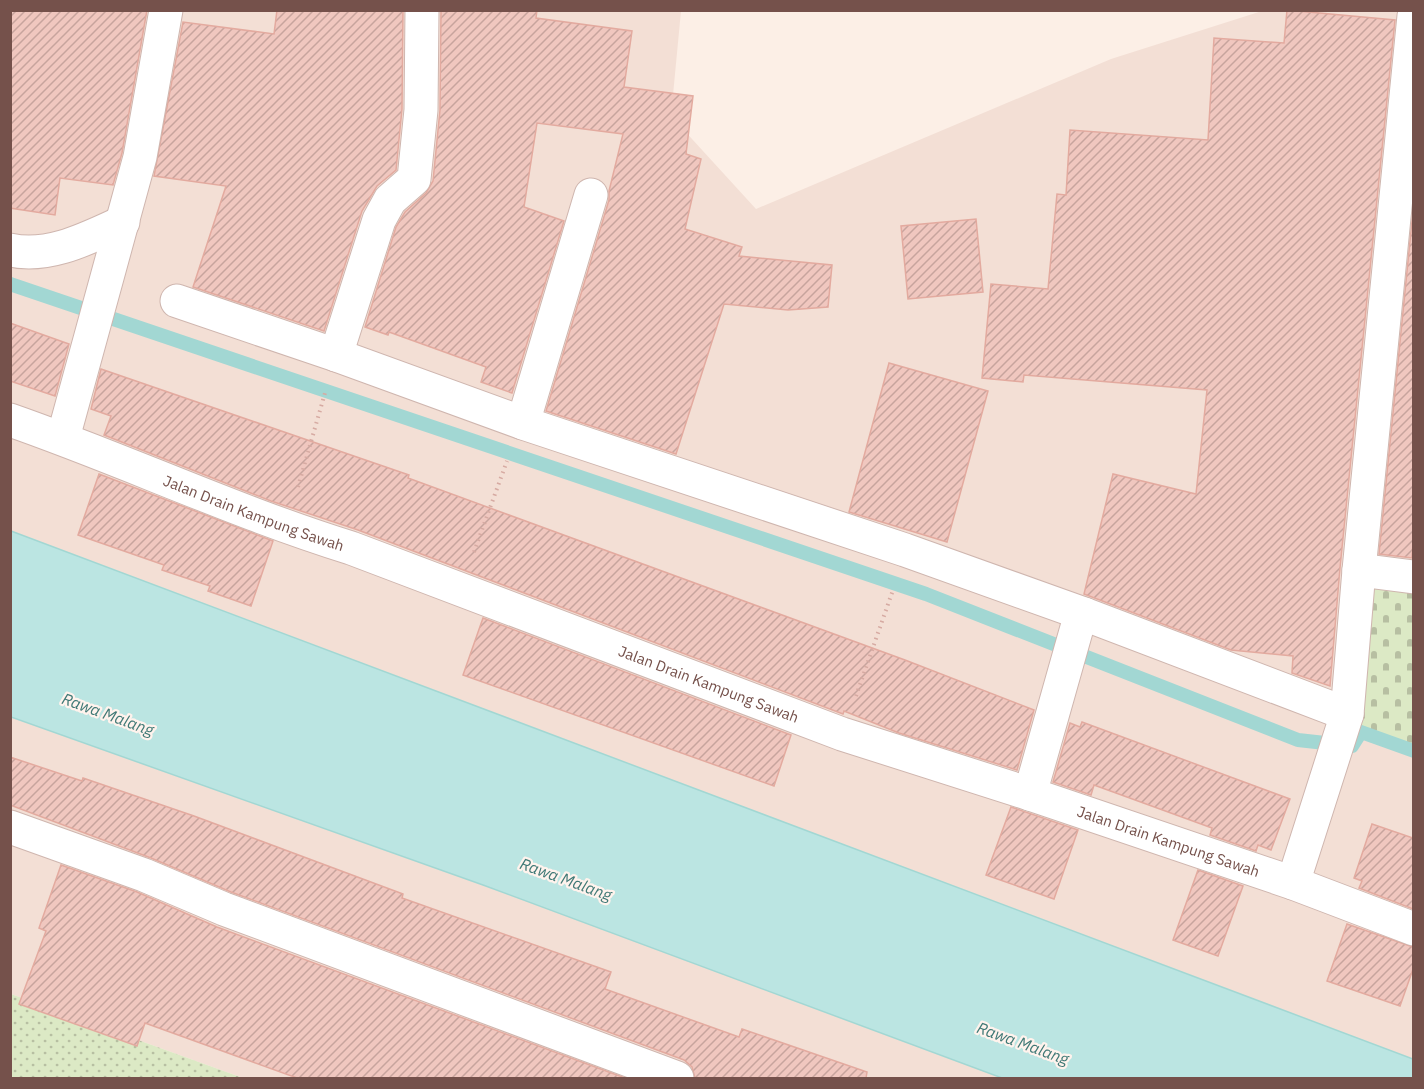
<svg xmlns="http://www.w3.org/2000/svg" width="1424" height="1089" font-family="'IBM Plex Sans',sans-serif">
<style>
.residential{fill:#f3dfd5}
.grass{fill:url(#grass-dots)}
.cemetery{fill:url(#cemetery-stones)}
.water{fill:#bbe5e2;stroke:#a2d7d3;stroke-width:1.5}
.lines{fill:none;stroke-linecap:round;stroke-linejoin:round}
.stream{stroke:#a2d7d3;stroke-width:14}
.building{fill:url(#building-hatch);stroke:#e3aa9f;stroke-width:1.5}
.minor-casing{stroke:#cfb6af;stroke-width:35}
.path{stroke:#d6aaa2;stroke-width:4;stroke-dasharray:1.5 4.5;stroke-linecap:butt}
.minor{stroke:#fff;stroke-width:33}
.labels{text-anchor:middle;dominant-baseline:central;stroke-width:4.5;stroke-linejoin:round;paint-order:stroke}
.street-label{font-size:15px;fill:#75514b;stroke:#fff3ed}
.water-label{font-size:16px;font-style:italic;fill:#407976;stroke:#fff3ed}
</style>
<defs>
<pattern id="grass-dots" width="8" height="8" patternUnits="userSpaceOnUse" patternTransform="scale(1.5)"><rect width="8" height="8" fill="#dce9c5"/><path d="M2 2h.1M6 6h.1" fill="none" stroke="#b7bfa2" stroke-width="1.8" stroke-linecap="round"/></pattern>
<pattern id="cemetery-stones" width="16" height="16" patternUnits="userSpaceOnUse" patternTransform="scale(1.5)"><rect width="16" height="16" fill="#dce9c5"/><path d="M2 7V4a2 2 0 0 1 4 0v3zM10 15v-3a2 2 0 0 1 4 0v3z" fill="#b7bfa2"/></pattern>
<pattern id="building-hatch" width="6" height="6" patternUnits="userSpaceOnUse" patternTransform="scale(1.5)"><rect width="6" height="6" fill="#f0c7bf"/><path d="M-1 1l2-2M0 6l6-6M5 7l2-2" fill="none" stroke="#c7a49d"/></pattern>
</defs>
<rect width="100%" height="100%" fill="#fcefe6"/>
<polygon class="residential" points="10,11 681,11 671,116 756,209 1111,59 1262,11 1413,11 1413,576 1362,732 1413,751 1413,1078 243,1078 11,994"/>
<polygon class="grass" points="11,994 243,1078 11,1078"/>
<polygon class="cemetery" points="1367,573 1413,576 1413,751 1361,732"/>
<polygon class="water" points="11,531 1413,1059 1413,1078 1002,1078 483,885 11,717"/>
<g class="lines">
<polyline class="stream" points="10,284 926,594 1298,740 1352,746 1361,732 1414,751"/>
</g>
<g class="building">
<polygon points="10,10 147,10 122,153 113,185 60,178 55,215 10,208"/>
<polygon points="277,10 403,10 402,109 396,170 377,186 362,211 324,331 193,287 226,186 154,176 183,22 274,34"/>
<polygon points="441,10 537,10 536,18 632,31 624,87 693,96 686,154 701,159 685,229 742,247 739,256 832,265 828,307 788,310 724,304 676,454 546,411 609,200 609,191 623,134 537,123 524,207 564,221 512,393 481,382 486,367 389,332 388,335 365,327 396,227 405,212 426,193 433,181 440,110"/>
<polygon points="1287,10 1395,20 1340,568 1330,686 1292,673 1293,656 1231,650 1084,594 1113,474 1196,494 1207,390 1024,375 1023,382 982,378 991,284 1048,289 1057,194 1066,195 1070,130 1208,140 1214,38 1284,43"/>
<polygon points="1413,211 1413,543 1412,558 1379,554"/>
<polygon points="976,219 983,292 908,299 901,226"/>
<polygon points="10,323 69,344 55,396 10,381"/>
<polygon points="889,363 988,391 947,542 849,512"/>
<polygon points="101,369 409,475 408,478 905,660 1034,710 1017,770 899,733 844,711 843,714 358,530 271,501 104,435 111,416 91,409"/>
<polygon points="99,474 273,541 251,606 208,591 210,586 162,570 164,565 78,535"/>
<polygon points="483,618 791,735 774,786 463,675"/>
<polygon points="1082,722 1290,799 1271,850 1258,845 1256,851 1210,835 1212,828 1094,785 1091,795 1053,782 1070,723 1080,727"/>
<polygon points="10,757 82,781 83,778 194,816 403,894 402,898 611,972 605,989 739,1037 742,1029 867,1072 866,1078 695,1078 692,1067 684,1060 231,892 151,858 10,805"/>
<polygon points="1011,807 1078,830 1054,899 986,875"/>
<polygon points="1372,824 1413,838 1413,909 1359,888 1362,881 1354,878"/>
<polygon points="61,865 137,892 217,927 625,1078 297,1078 145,1023 137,1046 19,1004 46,931 39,928"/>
<polygon points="1198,870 1243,886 1218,956 1173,940"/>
<polygon points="1347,924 1413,947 1413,969 1400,1006 1327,981"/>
</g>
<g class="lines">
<defs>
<g id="minor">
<path d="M10,250C49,259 90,237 123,222"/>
<polyline points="177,301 336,355 523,423 905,550 1084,614 1347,714"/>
<polyline points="336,355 379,220 390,200 414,179 421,110 422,10"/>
<path id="s1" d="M10,420C125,460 235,512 351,548L842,734L1030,794L1293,883L1414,929"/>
<polyline points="523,423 591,195"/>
<polyline points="63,438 140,157 166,10"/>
<polyline points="1359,570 1414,577"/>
<polyline points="1030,794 1078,624 1084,614"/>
<polyline points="10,827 144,875 224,909 677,1078"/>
<polyline points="1293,883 1347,714 1359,570 1414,16"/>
</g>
</defs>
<use href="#minor" class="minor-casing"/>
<g class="path">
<polyline points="298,487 325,393"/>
<polyline points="474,552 507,461"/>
<polyline points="856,696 893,590"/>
</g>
<use href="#minor" class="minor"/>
</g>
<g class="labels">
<g class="street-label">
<text stroke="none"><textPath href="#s1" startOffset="261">Jalan Drain Kampung Sawah</textPath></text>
<text stroke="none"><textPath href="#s1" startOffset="747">Jalan Drain Kampung Sawah</textPath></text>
<text stroke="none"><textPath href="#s1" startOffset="1233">Jalan Drain Kampung Sawah</textPath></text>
</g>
<g class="water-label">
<text transform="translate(108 714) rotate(20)">Rawa Malang</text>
<text transform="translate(566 879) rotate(20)">Rawa Malang</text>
<text transform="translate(1023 1043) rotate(20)">Rawa Malang</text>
</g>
</g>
<rect width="1424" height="1089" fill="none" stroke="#75514b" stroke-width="24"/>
</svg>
